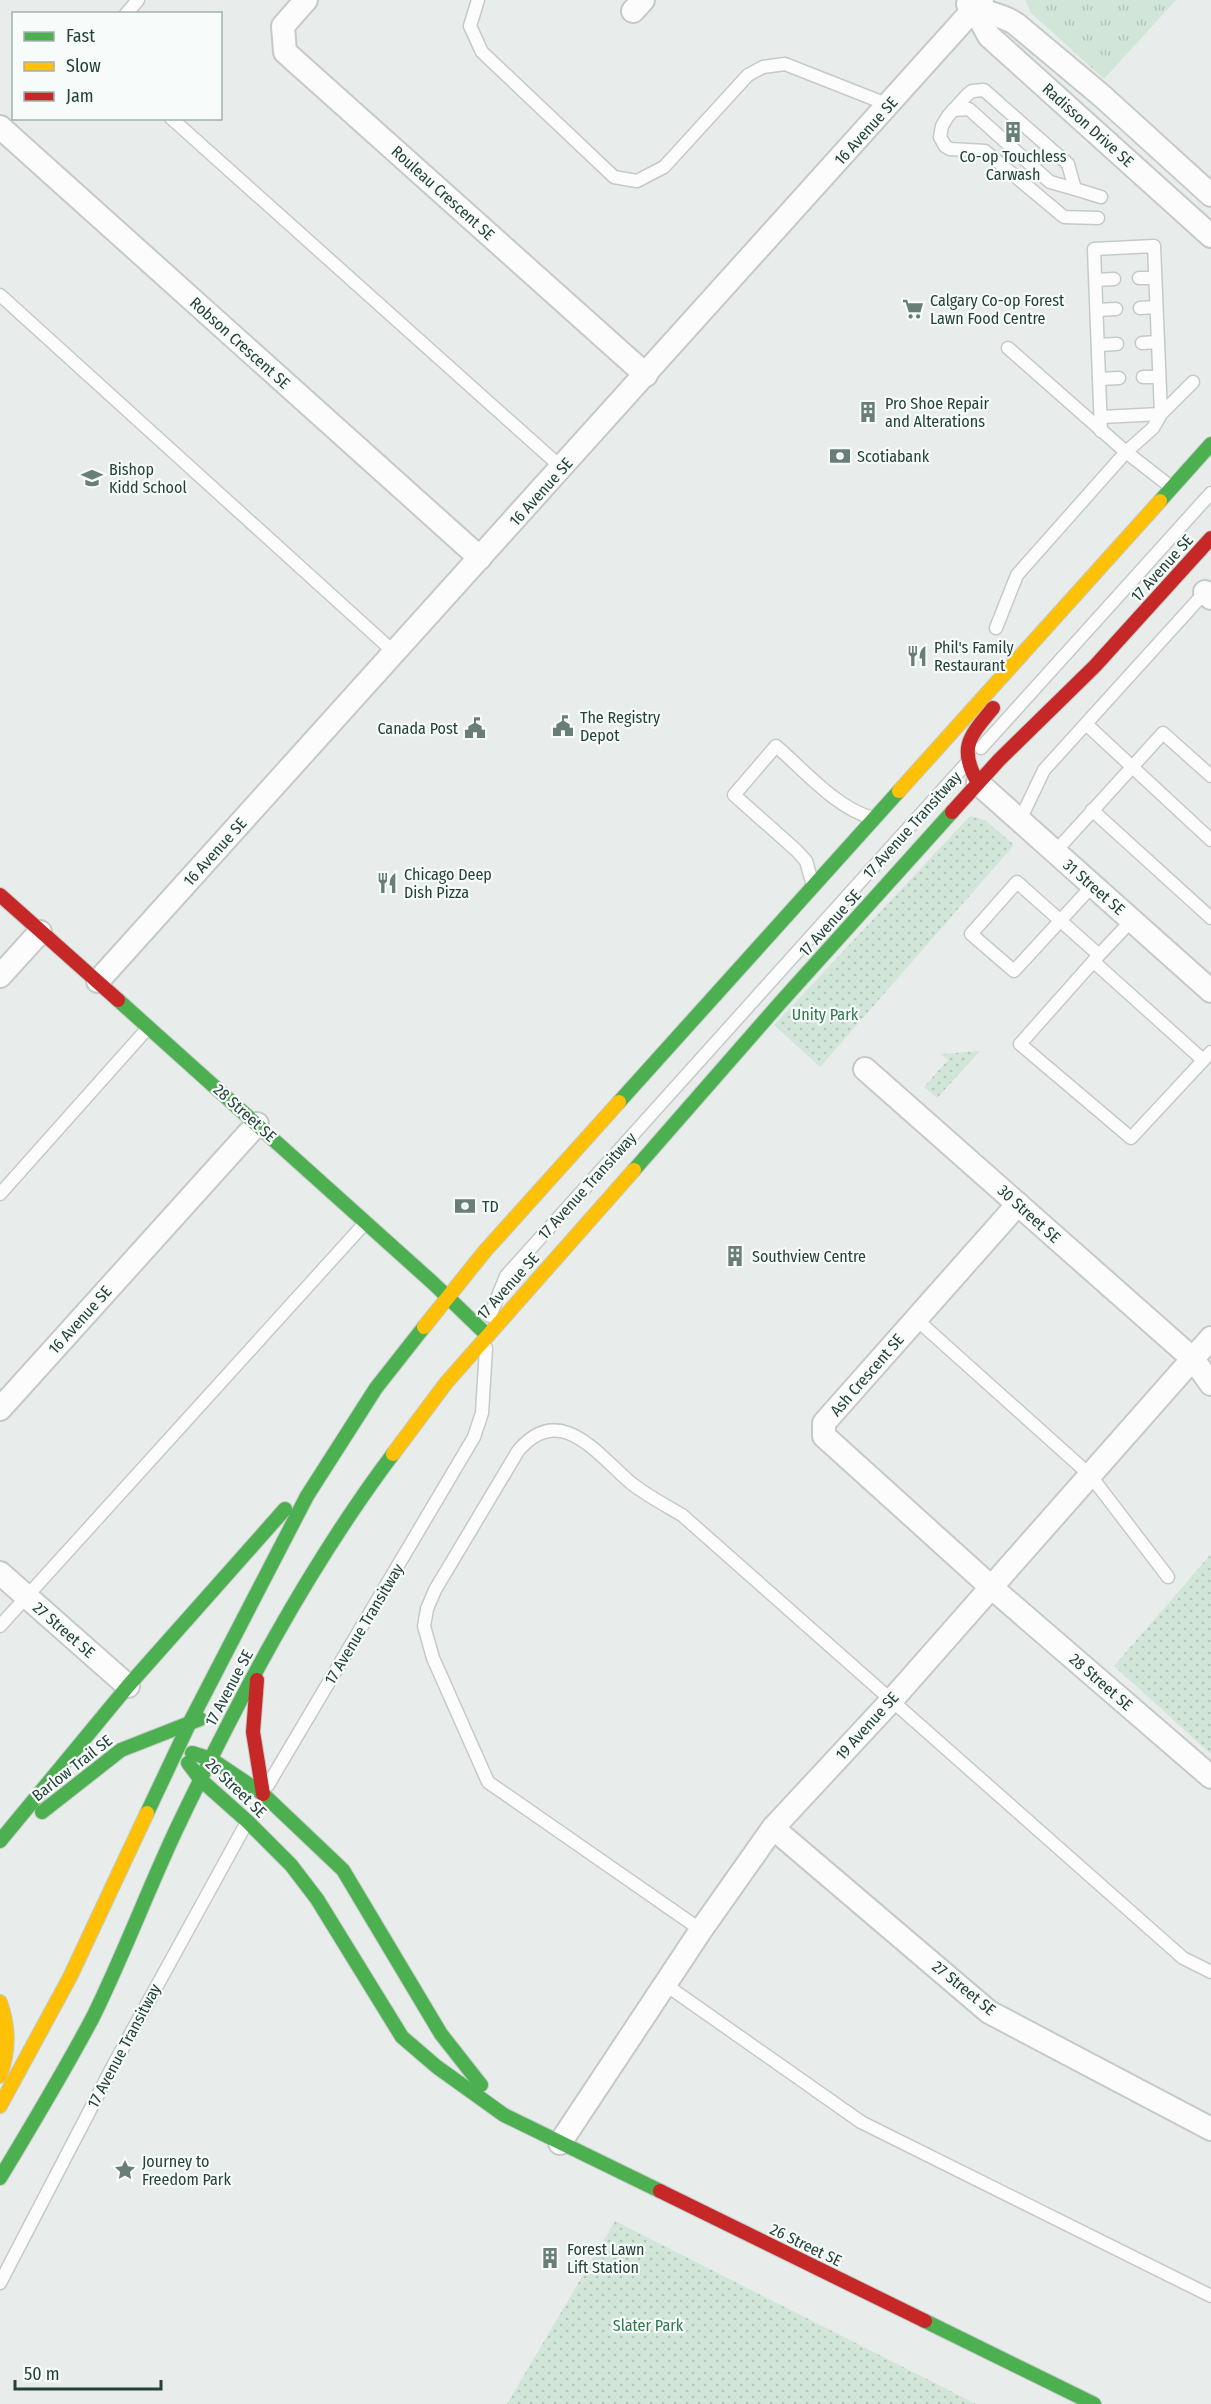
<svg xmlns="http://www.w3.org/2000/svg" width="1211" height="2404" font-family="'Fira Sans Condensed',sans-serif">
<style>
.grass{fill:url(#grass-tufts)}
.park{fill:url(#park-dots)}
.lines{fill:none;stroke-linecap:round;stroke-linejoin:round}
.lane-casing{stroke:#c5cac8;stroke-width:15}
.street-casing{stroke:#c5cac8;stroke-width:26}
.fast-casing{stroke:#c3cbc8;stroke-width:16}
.slow-casing{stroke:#c3cbc8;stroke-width:16}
.jam-casing{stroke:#c3cbc8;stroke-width:16}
.lane{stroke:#fcfcfc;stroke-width:12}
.street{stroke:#fcfcfc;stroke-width:22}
.fast{stroke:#4caf50;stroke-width:14}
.slow{stroke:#ffc107;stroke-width:14}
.jam{stroke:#c62828;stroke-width:14}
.labels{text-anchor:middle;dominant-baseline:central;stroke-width:4.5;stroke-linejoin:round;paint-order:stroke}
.street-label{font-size:16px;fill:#24423a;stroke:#f7fbf9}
.poi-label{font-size:16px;fill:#24423a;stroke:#f7fbf9;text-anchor:start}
.park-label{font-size:16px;fill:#2d7a4b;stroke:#f7fbf9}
</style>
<defs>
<pattern id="grass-tufts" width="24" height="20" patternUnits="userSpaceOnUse" patternTransform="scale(1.5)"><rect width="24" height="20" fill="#d1e6d8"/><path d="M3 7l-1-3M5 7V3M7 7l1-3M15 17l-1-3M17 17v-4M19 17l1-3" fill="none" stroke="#b3c6ba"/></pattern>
<pattern id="park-dots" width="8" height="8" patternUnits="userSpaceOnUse" patternTransform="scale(1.5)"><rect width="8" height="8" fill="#d1e6d8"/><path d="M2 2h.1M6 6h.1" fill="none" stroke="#b3c6ba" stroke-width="1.8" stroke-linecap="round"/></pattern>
</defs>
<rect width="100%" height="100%" fill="#e8edeb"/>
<polygon class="grass" points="1025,0 1176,0 1104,79 1031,13"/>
<g class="park">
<polygon points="970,816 985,820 1014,845 820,1067 774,1025"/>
<polygon points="980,1051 937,1098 924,1087 948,1060 941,1054"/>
<polygon points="1211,1554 1211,1754 1114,1666"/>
<polygon points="615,2221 976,2404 507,2404"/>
</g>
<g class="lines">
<defs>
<g id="lane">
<polyline points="478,0 470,26 482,52 614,177 637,181 664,167 748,75 763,67 785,64 889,105"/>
<polyline points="126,14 138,0"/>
<polyline points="953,110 969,109 1050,182 1075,189"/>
<polyline points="171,118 562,468"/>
<polyline points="1098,218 1064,217 985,151 950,149 945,146 940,137 942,126 948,116 967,95 972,91 984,90 1068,164 1075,189 1101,197"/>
<polyline points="1139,278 1155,278"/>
<polyline points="1096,280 1114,279"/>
<polyline points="0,295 395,653"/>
<polyline points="1140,308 1156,307"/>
<polyline points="1097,310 1116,309"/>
<polyline points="1142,343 1158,342"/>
<polyline points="1098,345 1117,344"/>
<polyline points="1008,348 1126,452 1171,487"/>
<polyline points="1143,377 1159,377"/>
<polyline points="1099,379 1119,378"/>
<polyline points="1101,417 1161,414"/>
<polyline points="1101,431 1094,249 1154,246 1161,414"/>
<polyline points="996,628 1017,575 1126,452 1153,428 1161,414 1193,382"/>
<polyline points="1086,724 1211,840"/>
<polyline points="981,748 1211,493"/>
<polyline points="1092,810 1211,918"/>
<polyline points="1020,820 1044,770 1207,590"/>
<polyline points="1055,852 1163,733 1211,776"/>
<path d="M812,882L806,861L796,850L734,795L776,746C804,770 837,809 873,818"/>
<polyline points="1093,885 1014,971 971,934 1017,882 1099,955 1132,920"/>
<polyline points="1099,955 1020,1044 1131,1138 1211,1052"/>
<polyline points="1094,962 1203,1060"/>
<polyline points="0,1194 147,1029"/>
<polyline points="490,1316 506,1276 965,765"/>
<polyline points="916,1319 1090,1475 1168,1577"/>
<polyline points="0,1626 365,1223"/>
<polyline points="268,1785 474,1437 482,1413 486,1348"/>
<path d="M701,1930L488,1782L433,1658L424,1626L427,1609L435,1590L518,1451C560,1401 597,1454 631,1483C646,1495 665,1505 682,1515L1183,1958L1211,1972"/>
<polyline points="666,1985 861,2122 1211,2296"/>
<polyline points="0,2283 114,2064 246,1824"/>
</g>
<g id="street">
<polyline points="306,0 283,26 285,52 646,375"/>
<path d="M968,4C983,14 1001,13 1016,24L1102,96L1211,195"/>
<polyline points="974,8 989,36 1211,236"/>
<polyline points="633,11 643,0"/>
<polyline points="0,127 480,558"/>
<polyline points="1205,592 1211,598"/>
<polyline points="978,783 1211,991"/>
<polyline points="0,976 40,932"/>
<polyline points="98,981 982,0"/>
<polyline points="865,1069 1193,1359 1211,1384"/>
<polyline points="1018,1204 824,1423 824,1436 991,1587 1211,1777"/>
<polyline points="0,1409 257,1124"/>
<polyline points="0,1573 128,1686"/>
<polyline points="773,1828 989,2012 1211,2129"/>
<polyline points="560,2143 701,1930 773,1828 891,1701 1211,1338"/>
</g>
<g id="fast">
<polyline points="1160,501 1211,444"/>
<polyline points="118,1000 433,1283 487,1335"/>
<polyline points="619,1102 899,791"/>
<polyline points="634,1170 780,1003 952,812"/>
<polyline points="192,1753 211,1759 263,1794 343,1870 441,2034 481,2085"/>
<polyline points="188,1763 201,1780 247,1821 291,1865 317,1899 402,2037 437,2067 504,2115 660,2191"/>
<polyline points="42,1812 121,1750 200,1719"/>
<polyline points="147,1813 190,1722 307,1496 376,1388 424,1327"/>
<polyline points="0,1841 128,1686 285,1509"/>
<path d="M0,2178C32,2125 64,2072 93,2017C123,1956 147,1892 176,1830C238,1700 306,1570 393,1454"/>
<polyline points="925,2321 1094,2404"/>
</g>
<g id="slow">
<polyline points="899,791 1160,501"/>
<polyline points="424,1327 485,1251 619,1102"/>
<polyline points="393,1454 446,1383 634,1170"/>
<path d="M0,2002C9,2028 9,2050 0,2076"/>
<polyline points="0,2106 70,1977 147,1813"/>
</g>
<g id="jam">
<path d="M978,783C958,748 969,737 993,708"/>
<polyline points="952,812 999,760 1095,666 1211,538"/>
<polyline points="0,895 118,1000"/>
<polyline points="257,1680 253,1732 263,1794"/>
<polyline points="660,2191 925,2321"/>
</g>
</defs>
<use href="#lane" class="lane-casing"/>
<use href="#street" class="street-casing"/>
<use href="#fast" class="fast-casing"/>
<use href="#slow" class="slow-casing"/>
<use href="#jam" class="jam-casing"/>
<use href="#lane" class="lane"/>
<use href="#street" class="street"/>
<use href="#fast" class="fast"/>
<use href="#slow" class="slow"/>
<use href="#jam" class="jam"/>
</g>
<defs>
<symbol id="building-bare" viewBox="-9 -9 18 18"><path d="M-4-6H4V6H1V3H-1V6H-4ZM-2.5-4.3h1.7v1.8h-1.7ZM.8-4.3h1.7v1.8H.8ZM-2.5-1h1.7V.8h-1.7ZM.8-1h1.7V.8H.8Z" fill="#697e78" stroke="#f7fbf9" stroke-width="2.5" paint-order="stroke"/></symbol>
<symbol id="supermarket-bare" viewBox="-9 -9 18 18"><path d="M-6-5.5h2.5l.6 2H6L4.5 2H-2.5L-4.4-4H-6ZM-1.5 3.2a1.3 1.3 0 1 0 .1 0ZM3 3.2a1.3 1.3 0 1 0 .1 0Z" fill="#697e78" stroke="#f7fbf9" stroke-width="2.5" paint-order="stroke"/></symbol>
<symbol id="bank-bare" viewBox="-9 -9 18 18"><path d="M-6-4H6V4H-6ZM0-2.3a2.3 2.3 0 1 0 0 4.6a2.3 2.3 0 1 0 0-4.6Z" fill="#697e78" stroke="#f7fbf9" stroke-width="2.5" paint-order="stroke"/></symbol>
<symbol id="school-bare" viewBox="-9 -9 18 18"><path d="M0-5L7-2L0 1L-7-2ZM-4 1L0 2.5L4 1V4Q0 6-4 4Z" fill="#697e78" stroke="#f7fbf9" stroke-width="2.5" paint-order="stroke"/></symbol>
<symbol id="restaurant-bare" viewBox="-9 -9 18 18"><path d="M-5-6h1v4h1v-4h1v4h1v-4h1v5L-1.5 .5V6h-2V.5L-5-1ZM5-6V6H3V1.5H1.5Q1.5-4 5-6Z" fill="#697e78" stroke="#f7fbf9" stroke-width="2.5" paint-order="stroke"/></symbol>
<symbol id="civic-bare" viewBox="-9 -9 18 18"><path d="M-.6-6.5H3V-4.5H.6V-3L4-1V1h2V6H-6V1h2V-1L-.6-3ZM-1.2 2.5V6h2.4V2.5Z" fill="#697e78" stroke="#f7fbf9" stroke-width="2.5" paint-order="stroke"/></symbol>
<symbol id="sight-bare" viewBox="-9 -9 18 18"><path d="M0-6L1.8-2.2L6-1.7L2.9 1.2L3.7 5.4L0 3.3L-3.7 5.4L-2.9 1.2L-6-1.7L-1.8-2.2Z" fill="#697e78" stroke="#f7fbf9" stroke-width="2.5" paint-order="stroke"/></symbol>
</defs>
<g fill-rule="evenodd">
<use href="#building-bare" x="998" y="117" width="30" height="30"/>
<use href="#supermarket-bare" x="898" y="294" width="30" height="30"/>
<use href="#building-bare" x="853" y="397" width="30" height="30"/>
<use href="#bank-bare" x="825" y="441" width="30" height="30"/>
<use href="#school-bare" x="77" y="463" width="30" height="30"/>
<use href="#restaurant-bare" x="902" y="641" width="30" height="30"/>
<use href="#civic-bare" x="548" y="711" width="30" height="30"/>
<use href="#civic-bare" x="460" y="713" width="30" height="30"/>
<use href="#restaurant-bare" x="372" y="868" width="30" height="30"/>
<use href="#bank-bare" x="450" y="1191" width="30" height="30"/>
<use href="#building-bare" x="720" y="1241" width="30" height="30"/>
<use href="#sight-bare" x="110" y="2155" width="30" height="30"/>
<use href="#building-bare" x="535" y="2243" width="30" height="30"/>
</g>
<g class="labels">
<g class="street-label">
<text transform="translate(1088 125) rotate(42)">Radisson Drive SE</text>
<text transform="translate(866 131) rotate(-48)">16 Avenue SE</text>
<text transform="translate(443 193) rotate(42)">Rouleau Crescent SE</text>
<text transform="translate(240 343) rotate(42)">Robson Crescent SE</text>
<text transform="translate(541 492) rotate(-48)">16 Avenue SE</text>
<text transform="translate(1162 568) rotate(-48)">17 Avenue SE</text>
<text transform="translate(912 825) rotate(-48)">17 Avenue Transitway</text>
<text transform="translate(215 852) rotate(-48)">16 Avenue SE</text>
<text transform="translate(1094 887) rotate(41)">31 Street SE</text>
<text transform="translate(830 923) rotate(-48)">17 Avenue SE</text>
<text transform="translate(245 1113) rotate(42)">28 Street SE</text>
<text transform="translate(587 1186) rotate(-48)">17 Avenue Transitway</text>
<text transform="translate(1029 1214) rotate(42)">30 Street SE</text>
<text transform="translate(508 1286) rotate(-48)">17 Avenue SE</text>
<text transform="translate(80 1320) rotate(-48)">16 Avenue SE</text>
<text transform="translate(867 1375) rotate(-49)">Ash Crescent SE</text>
<text transform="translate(364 1624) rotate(-59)">17 Avenue Transitway</text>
<text transform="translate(64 1630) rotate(41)">27 Street SE</text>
<text transform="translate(1101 1682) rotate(41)">28 Street SE</text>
<text transform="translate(229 1688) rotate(-62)">17 Avenue SE</text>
<text transform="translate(867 1726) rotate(-48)">19 Avenue SE</text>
<text transform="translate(72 1768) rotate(-38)">Barlow Trail SE</text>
<text transform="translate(236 1788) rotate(44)">26 Street SE</text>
<text transform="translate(964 1988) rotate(39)">27 Street SE</text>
<text transform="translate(124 2046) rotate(-62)">17 Avenue Transitway</text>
<text transform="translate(806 2245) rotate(26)">26 Street SE</text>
</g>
<g class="poi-label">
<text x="1013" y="156" text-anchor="middle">Co-op Touchless<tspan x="1013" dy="18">Carwash</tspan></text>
<text x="930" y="300">Calgary Co-op Forest<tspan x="930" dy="18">Lawn Food Centre</tspan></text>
<text x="885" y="403">Pro Shoe Repair<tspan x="885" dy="18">and Alterations</tspan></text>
<text x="857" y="456">Scotiabank</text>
<text x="109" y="469">Bishop<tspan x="109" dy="18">Kidd School</tspan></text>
<text x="934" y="647">Phil's Family<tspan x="934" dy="18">Restaurant</tspan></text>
<text x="580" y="717">The Registry<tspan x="580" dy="18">Depot</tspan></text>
<text x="458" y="728" text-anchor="end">Canada Post</text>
<text x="404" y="874">Chicago Deep<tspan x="404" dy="18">Dish Pizza</tspan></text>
<text x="482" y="1206">TD</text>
<text x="752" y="1256">Southview Centre</text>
<text x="142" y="2161">Journey to<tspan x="142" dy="18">Freedom Park</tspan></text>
<text x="567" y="2249">Forest Lawn<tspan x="567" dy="18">Lift Station</tspan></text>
</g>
<g class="park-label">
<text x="825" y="1014">Unity Park</text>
<text x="648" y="2325">Slater Park</text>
</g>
</g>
<rect x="12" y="12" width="210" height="108" fill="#f7fbf9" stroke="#a3b1ad" stroke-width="1.5"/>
<rect x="24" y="32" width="30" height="9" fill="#4caf50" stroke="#a3b1ad" stroke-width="1.5"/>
<text x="66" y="42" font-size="18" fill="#24423a">Fast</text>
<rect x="24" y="62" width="30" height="9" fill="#ffc107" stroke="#a3b1ad" stroke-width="1.5"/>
<text x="66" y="72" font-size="18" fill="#24423a">Slow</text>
<rect x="24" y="92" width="30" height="9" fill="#c62828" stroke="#a3b1ad" stroke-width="1.5"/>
<text x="66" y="102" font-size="18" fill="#24423a">Jam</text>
<path d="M15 2380v9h146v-9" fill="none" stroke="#24423a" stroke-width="3"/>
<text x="24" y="2380" font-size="18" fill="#24423a" stroke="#f7fbf9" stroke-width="4.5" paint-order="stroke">50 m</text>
</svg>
